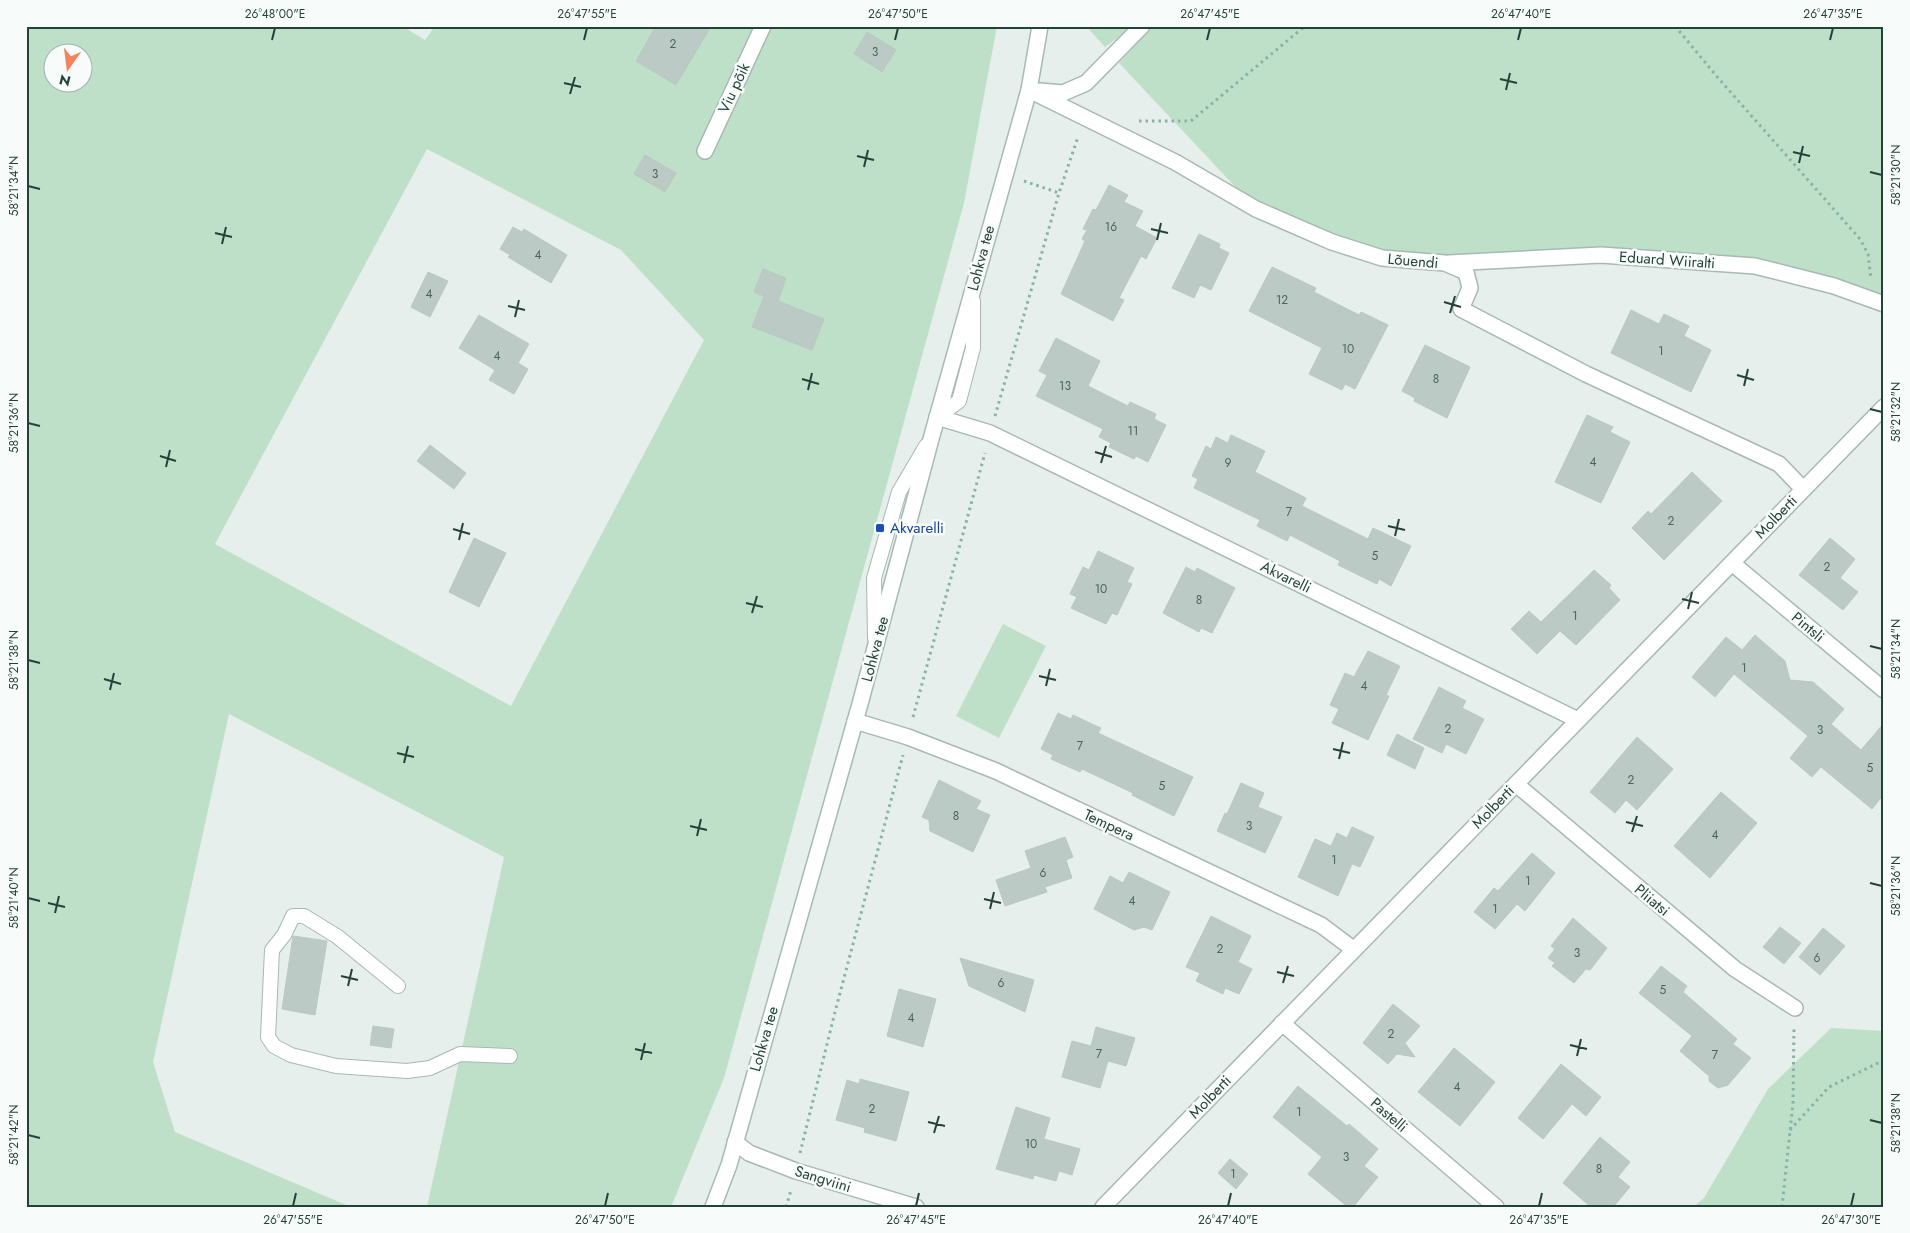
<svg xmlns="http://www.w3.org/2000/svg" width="1910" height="1233" font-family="Jost,sans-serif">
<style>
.green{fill:#bfe0c8;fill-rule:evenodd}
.building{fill:#bbcac4;stroke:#b8c9c2}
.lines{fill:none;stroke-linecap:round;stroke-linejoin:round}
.lane-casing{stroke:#a8b8b2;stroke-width:16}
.street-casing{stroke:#a8b8b2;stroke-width:18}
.secondary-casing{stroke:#a4bbb3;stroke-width:18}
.path{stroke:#86b3a5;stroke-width:3;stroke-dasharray:2.5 4;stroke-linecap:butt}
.lane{stroke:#fff;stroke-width:14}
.street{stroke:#fff;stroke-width:15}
.secondary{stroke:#fff;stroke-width:15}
.ticks{fill:none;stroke:#24423a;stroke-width:2}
.transit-dot{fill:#1a4fb4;stroke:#f7fbf9;stroke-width:2}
.labels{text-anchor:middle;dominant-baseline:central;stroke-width:5;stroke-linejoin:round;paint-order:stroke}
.number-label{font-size:12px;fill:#4a645c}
.street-label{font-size:15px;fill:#24423a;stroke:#f7fbf9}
.transit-label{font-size:15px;fill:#164399;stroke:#f7fbf9;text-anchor:start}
.neatline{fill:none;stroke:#24423a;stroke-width:2}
.ticks-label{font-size:12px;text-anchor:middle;fill:#24423a}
</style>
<rect width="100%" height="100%" fill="#e6efeb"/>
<g class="green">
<path d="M26,26H402L425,40L435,26H997L964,203L724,1078L671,1207H427L504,857L229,714L153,1062L175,1132L351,1207H26ZM52,52H82V82H52ZM427,149L621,250L704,340L511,706L215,544Z"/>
<polygon points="1086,26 1134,26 1105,47"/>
<polygon points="1153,26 1884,26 1884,305 1755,266 1601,255 1382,258 1256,209 1119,63"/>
<polygon points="1003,624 1046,646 999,738 956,716"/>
<polygon points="1831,1028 1884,1031 1884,1207 1693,1207 1704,1198 1768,1089"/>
</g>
<g class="building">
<polygon points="656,26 711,26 676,85 636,61"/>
<polygon points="867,32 896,50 882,72 854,54"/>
<polygon points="645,155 676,173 665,192 634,174"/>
<polygon points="1109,185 1128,195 1124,202 1143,211 1135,226 1157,238 1146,259 1141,256 1119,298 1124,300 1113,321 1061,294 1085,241 1082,239 1087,230 1083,229 1093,209 1096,210"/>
<polygon points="513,227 522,232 524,229 567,255 551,283 508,257 510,255 500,249"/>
<polygon points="1199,234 1220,244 1219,248 1229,253 1211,290 1200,285 1194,298 1172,288"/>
<polygon points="1272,267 1316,288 1314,292 1359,315 1361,312 1388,325 1355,389 1345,384 1342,390 1309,374 1322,348 1249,311"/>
<polygon points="763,269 786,278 778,301 824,319 812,350 752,327 764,296 754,292"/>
<polygon points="428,272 448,281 430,317 411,307"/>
<polygon points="1631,310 1659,324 1664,314 1689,326 1684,336 1711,350 1691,392 1611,353"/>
<polygon points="479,315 529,344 518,363 528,369 514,394 489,380 495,370 459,348"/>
<polygon points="1056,338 1100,361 1088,386 1128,406 1130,402 1156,414 1154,419 1166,425 1148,462 1136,456 1134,459 1109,447 1111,443 1099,437 1103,429 1036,396 1047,375 1039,371"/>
<polygon points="1425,345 1470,367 1447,418 1414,401 1415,398 1402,391"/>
<polygon points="1587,415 1613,427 1610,432 1630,442 1601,503 1555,482"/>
<polygon points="1231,435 1265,451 1255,472 1306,498 1302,506 1368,539 1373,528 1411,546 1391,586 1379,579 1377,584 1338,565 1340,561 1290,535 1287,541 1257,526 1260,520 1194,488 1198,479 1192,476 1206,446 1211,449 1216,437 1228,443"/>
<polygon points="430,445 466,473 454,489 417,461"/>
<polygon points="1692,472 1722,501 1664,560 1632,528 1648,511 1651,514"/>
<polygon points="474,538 506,553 479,607 449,592"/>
<polygon points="1830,538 1855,559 1840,578 1858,592 1843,610 1799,575"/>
<polygon points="1098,551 1134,568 1127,582 1132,584 1117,615 1112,613 1106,624 1071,608 1077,597 1070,594 1083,567 1089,570"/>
<polygon points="1186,567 1195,572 1197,568 1235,588 1212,633 1201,628 1199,632 1163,613"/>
<polygon points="1594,570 1611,585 1609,588 1620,600 1576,645 1560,631 1537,654 1511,629 1529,611 1541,622"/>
<polygon points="1755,635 1785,661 1790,680 1813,682 1844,709 1831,724 1861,750 1884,723 1884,794 1872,809 1821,767 1812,777 1790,758 1808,736 1734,674 1715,697 1692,677 1726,637 1742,650"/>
<polygon points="1368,651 1400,666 1386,695 1389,696 1368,740 1332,723 1339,709 1330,705 1345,673 1354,677"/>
<polygon points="1439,687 1466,701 1462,708 1484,719 1466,754 1446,744 1442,753 1413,739"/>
<polygon points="1058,713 1071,719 1073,715 1094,725 1101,728 1098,733 1193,777 1174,816 1132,795 1133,793 1082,769 1080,772 1051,759 1053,755 1041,749"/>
<polygon points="1397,734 1424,748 1415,769 1387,755"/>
<polygon points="1637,737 1673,769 1637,810 1626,800 1615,813 1590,792"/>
<polygon points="939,780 981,801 976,809 990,815 973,852 930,831 929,820 922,817"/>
<polygon points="1241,783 1264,793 1258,807 1282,817 1265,853 1217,831 1225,813 1227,814"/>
<polygon points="1721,792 1757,823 1710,878 1674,846"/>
<polygon points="1352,827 1374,837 1360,867 1352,864 1338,896 1298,877 1315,839 1331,846 1337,833 1347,838"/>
<polygon points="1065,837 1073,857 1066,860 1072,878 1045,887 1047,892 1005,906 996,880 1031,868 1025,851"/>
<polygon points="1532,853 1555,873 1525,911 1517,904 1495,929 1474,912 1494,888 1498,891"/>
<polygon points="1129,872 1170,892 1152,930 1144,927 1134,930 1094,909 1110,876 1123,883"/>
<polygon points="1211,916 1251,936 1238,962 1252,969 1239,994 1225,988 1223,994 1196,981 1200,973 1186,967"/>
<polygon points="1573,918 1607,948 1590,970 1586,969 1574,983 1552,966 1555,963 1548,958 1555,949 1551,946"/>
<polygon points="1780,927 1801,943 1784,964 1763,947"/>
<polygon points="1823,928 1845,946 1820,975 1799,957"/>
<polygon points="293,936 327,941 315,1015 282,1009"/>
<polygon points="960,958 1034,980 1025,1012 969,986"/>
<polygon points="1661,966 1687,986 1683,992 1737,1039 1733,1044 1751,1058 1728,1085 1718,1088 1709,1081 1709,1076 1680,1051 1692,1036 1639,993"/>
<polygon points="899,989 936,999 923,1047 887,1036"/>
<polygon points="1393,1004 1420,1026 1405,1043 1415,1057 1397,1054 1388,1064 1363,1043"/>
<polygon points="373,1026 394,1029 391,1048 370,1045"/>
<polygon points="1096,1027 1135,1038 1126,1066 1108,1061 1100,1088 1062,1077 1072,1041 1091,1046"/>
<polygon points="1454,1048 1495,1082 1460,1126 1418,1092"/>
<polygon points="1561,1064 1601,1097 1586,1116 1572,1104 1543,1139 1518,1118"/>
<polygon points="860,1079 909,1092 896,1141 864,1132 865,1128 836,1120 847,1080 859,1084"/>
<polygon points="1298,1086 1347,1126 1349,1124 1378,1149 1364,1166 1378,1177 1353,1207 1348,1207 1308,1174 1322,1157 1273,1117"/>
<polygon points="1016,1107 1050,1118 1044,1139 1080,1149 1072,1175 1059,1171 1056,1181 1034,1175 1033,1179 996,1169"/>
<polygon points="1600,1137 1630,1162 1618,1177 1630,1187 1613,1207 1591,1207 1563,1183"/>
<polygon points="1230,1159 1248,1174 1236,1189 1218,1173"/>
</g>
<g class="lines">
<defs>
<g id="lane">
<polyline points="937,417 959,401 973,348 973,301"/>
<polyline points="875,638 874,578 899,492 926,446"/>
<polyline points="398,986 338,937 304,916 293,916 284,935 272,950 268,1037 274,1046 291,1055 336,1066 407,1071 430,1068 460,1054 510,1056"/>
</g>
<g id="street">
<polyline points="1029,90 1175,162 1256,209 1332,242 1382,258 1445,263 1466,272 1470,288 1461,309 1586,374 1779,464 1803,489"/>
<polyline points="1040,91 1063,93 1086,83 1142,26"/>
<polyline points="705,151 763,26"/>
<polyline points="1449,263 1601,255 1755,266 1834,286 1884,304"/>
<polyline points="937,417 990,433 1578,720"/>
<polyline points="1732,563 1884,690"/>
<polyline points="855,721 908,737 996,771 1321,925 1353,949"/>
<polyline points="1516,784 1735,969 1795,1008"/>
<polyline points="1282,1023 1496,1207"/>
<polyline points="735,1142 749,1153 796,1171 916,1207"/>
<polyline points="1103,1207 1884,407"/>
</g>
<polyline id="secondary" points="713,1207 729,1165 860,704 931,439 1029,90 1040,26"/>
</defs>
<use href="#lane" class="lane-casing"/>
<use href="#street" class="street-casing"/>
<use href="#secondary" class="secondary-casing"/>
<g class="path">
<polyline points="1675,26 1719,79 1860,239 1868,254 1871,279"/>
<polyline points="1139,121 1191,121 1305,26"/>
<polyline points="1024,181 1059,193"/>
<polyline points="995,416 1059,193 1078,137"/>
<polyline points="913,717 985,453"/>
<polyline points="1790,1130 1829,1087 1884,1060"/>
<polyline points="800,1153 835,1012 903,755"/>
<polyline points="786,1207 791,1190"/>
<polyline points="1782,1207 1793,1103 1794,1026"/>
</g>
<use href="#lane" class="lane"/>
<use href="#street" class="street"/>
<use href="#secondary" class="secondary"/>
</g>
<path class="ticks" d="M272,40L275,28M584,40L587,28M895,40L898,28M1207,40L1210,28M1518,40L1521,28M1830,40L1833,28M1500,79L1517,83M564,83L581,87M1506,90L1510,73M570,94L575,77M1793,152L1810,156M857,156L874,160M1799,163L1803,146M864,167L868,150M1870,172L1882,175M28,186L40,189M1151,229L1168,233M215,233L232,237M1157,240L1161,223M222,244L226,227M1444,302L1461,307M508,306L525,310M1450,313L1455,296M515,317L519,300M1737,375L1754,380M802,379L819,384M1744,386L1748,369M808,390L812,373M1870,409L1882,412M28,423L40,426M1095,452L1112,457M160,456L176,461M1101,463L1106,446M166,467L170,450M1388,526L1405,530M453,529L470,534M1395,536L1399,519M459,540L463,523M1682,599L1699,603M746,603L763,607M1688,609L1692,592M752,613L757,596M1870,646L1882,649M28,660L40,663M1039,676L1056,680M104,679L121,684M1046,686L1050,669M110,690L114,673M1333,749L1350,753M397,753L414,757M1339,759L1343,742M404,763L408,746M1626,822L1643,826M690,826L707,830M1632,832L1637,816M697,836L701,819M1870,883L1882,886M28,898L40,901M984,899L1001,903M48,903L65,907M990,909L994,892M55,913L59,896M1277,972L1294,976M341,976L358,980M1283,983L1288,966M348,986L352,969M1570,1045L1587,1049M635,1049L652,1053M1577,1056L1581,1039M641,1060L645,1043M1870,1120L1882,1123M928,1122L945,1126M934,1133L939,1116M28,1135L40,1138M293,1206L296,1193M605,1206L608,1193M916,1206L919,1193M1228,1206L1231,1193M1539,1206L1542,1193M1851,1206L1854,1193"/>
<rect class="transit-dot" x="875" y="523" width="10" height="10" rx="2.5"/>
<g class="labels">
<g class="number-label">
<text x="673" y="44">2</text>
<text x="875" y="52">3</text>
<text x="655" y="174">3</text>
<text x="1111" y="227">16</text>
<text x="538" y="255">4</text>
<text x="429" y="294">4</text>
<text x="1282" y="300">12</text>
<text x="1348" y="349">10</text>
<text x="1661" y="351">1</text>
<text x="497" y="356">4</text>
<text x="1436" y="379">8</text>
<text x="1065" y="386">13</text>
<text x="1133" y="431">11</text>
<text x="1593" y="462">4</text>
<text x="1228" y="463">9</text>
<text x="1289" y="512">7</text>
<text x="1671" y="521">2</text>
<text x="1375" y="556">5</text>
<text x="1827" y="567">2</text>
<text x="1101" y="589">10</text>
<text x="1199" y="600">8</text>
<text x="1575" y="616">1</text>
<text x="1744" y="668">1</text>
<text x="1364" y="686">4</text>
<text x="1448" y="729">2</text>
<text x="1820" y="730">3</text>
<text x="1080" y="746">7</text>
<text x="1870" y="768">5</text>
<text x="1631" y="780">2</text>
<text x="1162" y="786">5</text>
<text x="956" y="816">8</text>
<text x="1249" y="826">3</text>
<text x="1715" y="835">4</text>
<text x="1334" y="860">1</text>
<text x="1043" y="873">6</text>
<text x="1528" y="881">1</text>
<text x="1132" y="901">4</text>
<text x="1495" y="909">1</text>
<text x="1220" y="949">2</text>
<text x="1577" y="953">3</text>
<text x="1817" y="958">6</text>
<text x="1001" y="983">6</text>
<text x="1663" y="990">5</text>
<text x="911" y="1018">4</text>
<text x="1391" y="1034">2</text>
<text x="1099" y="1054">7</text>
<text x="1715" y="1055">7</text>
<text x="1457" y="1087">4</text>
<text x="872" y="1109">2</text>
<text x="1299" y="1112">1</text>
<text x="1031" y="1144">10</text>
<text x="1346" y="1157">3</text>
<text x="1599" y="1169">8</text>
<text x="1233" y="1174">1</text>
</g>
<g class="street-label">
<text transform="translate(734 88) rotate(-65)">Viu põik</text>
<text transform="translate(981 258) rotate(-75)">Lohkva tee</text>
<text transform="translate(1667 260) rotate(4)">Eduard Wiiralti</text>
<text transform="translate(1413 261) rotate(5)">Lõuendi</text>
<text transform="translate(1776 517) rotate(-46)">Molberti</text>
<text transform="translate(1286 577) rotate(26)">Akvarelli</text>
<text transform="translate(1808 627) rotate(40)">Pintsli</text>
<text transform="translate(875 649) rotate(-75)">Lohkva tee</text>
<text transform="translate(1493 807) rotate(-46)">Molberti</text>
<text transform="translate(1109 825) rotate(25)">Tempera</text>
<text transform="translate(1652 900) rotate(40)">Pliiatsi</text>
<text transform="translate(764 1039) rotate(-74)">Lohkva tee</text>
<text transform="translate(1210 1097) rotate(-46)">Molberti</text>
<text transform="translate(1389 1115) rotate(41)">Pastelli</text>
<text transform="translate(823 1179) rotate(17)">Sangviini</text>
</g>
<g class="transit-label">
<text x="890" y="528">Akvarelli</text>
</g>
</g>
<rect width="1910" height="1233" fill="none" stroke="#f7fbf9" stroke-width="55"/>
<g transform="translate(68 68) rotate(194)"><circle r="24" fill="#f7fbf9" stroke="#a3b1ad"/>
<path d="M0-4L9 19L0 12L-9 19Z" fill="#f4845f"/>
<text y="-8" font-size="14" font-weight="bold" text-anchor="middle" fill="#24423a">N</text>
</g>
<rect x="28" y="28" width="1854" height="1178" class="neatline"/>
<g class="ticks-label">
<text x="275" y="18">26°48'00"E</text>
<text x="587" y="18">26°47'55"E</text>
<text x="898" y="18">26°47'50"E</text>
<text x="1210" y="18">26°47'45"E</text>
<text x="1521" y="18">26°47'40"E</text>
<text x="1833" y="18">26°47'35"E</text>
<text transform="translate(1896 175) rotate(-90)" y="4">58°21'30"N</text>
<text transform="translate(14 186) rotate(-90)" y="4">58°21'34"N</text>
<text transform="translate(1896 412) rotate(-90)" y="4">58°21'32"N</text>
<text transform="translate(14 423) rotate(-90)" y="4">58°21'36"N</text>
<text transform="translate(1896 649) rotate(-90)" y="4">58°21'34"N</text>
<text transform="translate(14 660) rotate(-90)" y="4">58°21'38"N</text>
<text transform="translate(1896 886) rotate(-90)" y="4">58°21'36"N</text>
<text transform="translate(14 898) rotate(-90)" y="4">58°21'40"N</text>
<text transform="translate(1896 1123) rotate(-90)" y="4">58°21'38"N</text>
<text transform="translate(14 1135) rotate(-90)" y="4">58°21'42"N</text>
<text x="293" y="1224">26°47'55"E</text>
<text x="605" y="1224">26°47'50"E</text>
<text x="916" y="1224">26°47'45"E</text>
<text x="1228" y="1224">26°47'40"E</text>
<text x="1539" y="1224">26°47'35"E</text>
<text x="1851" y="1224">26°47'30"E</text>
</g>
</svg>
